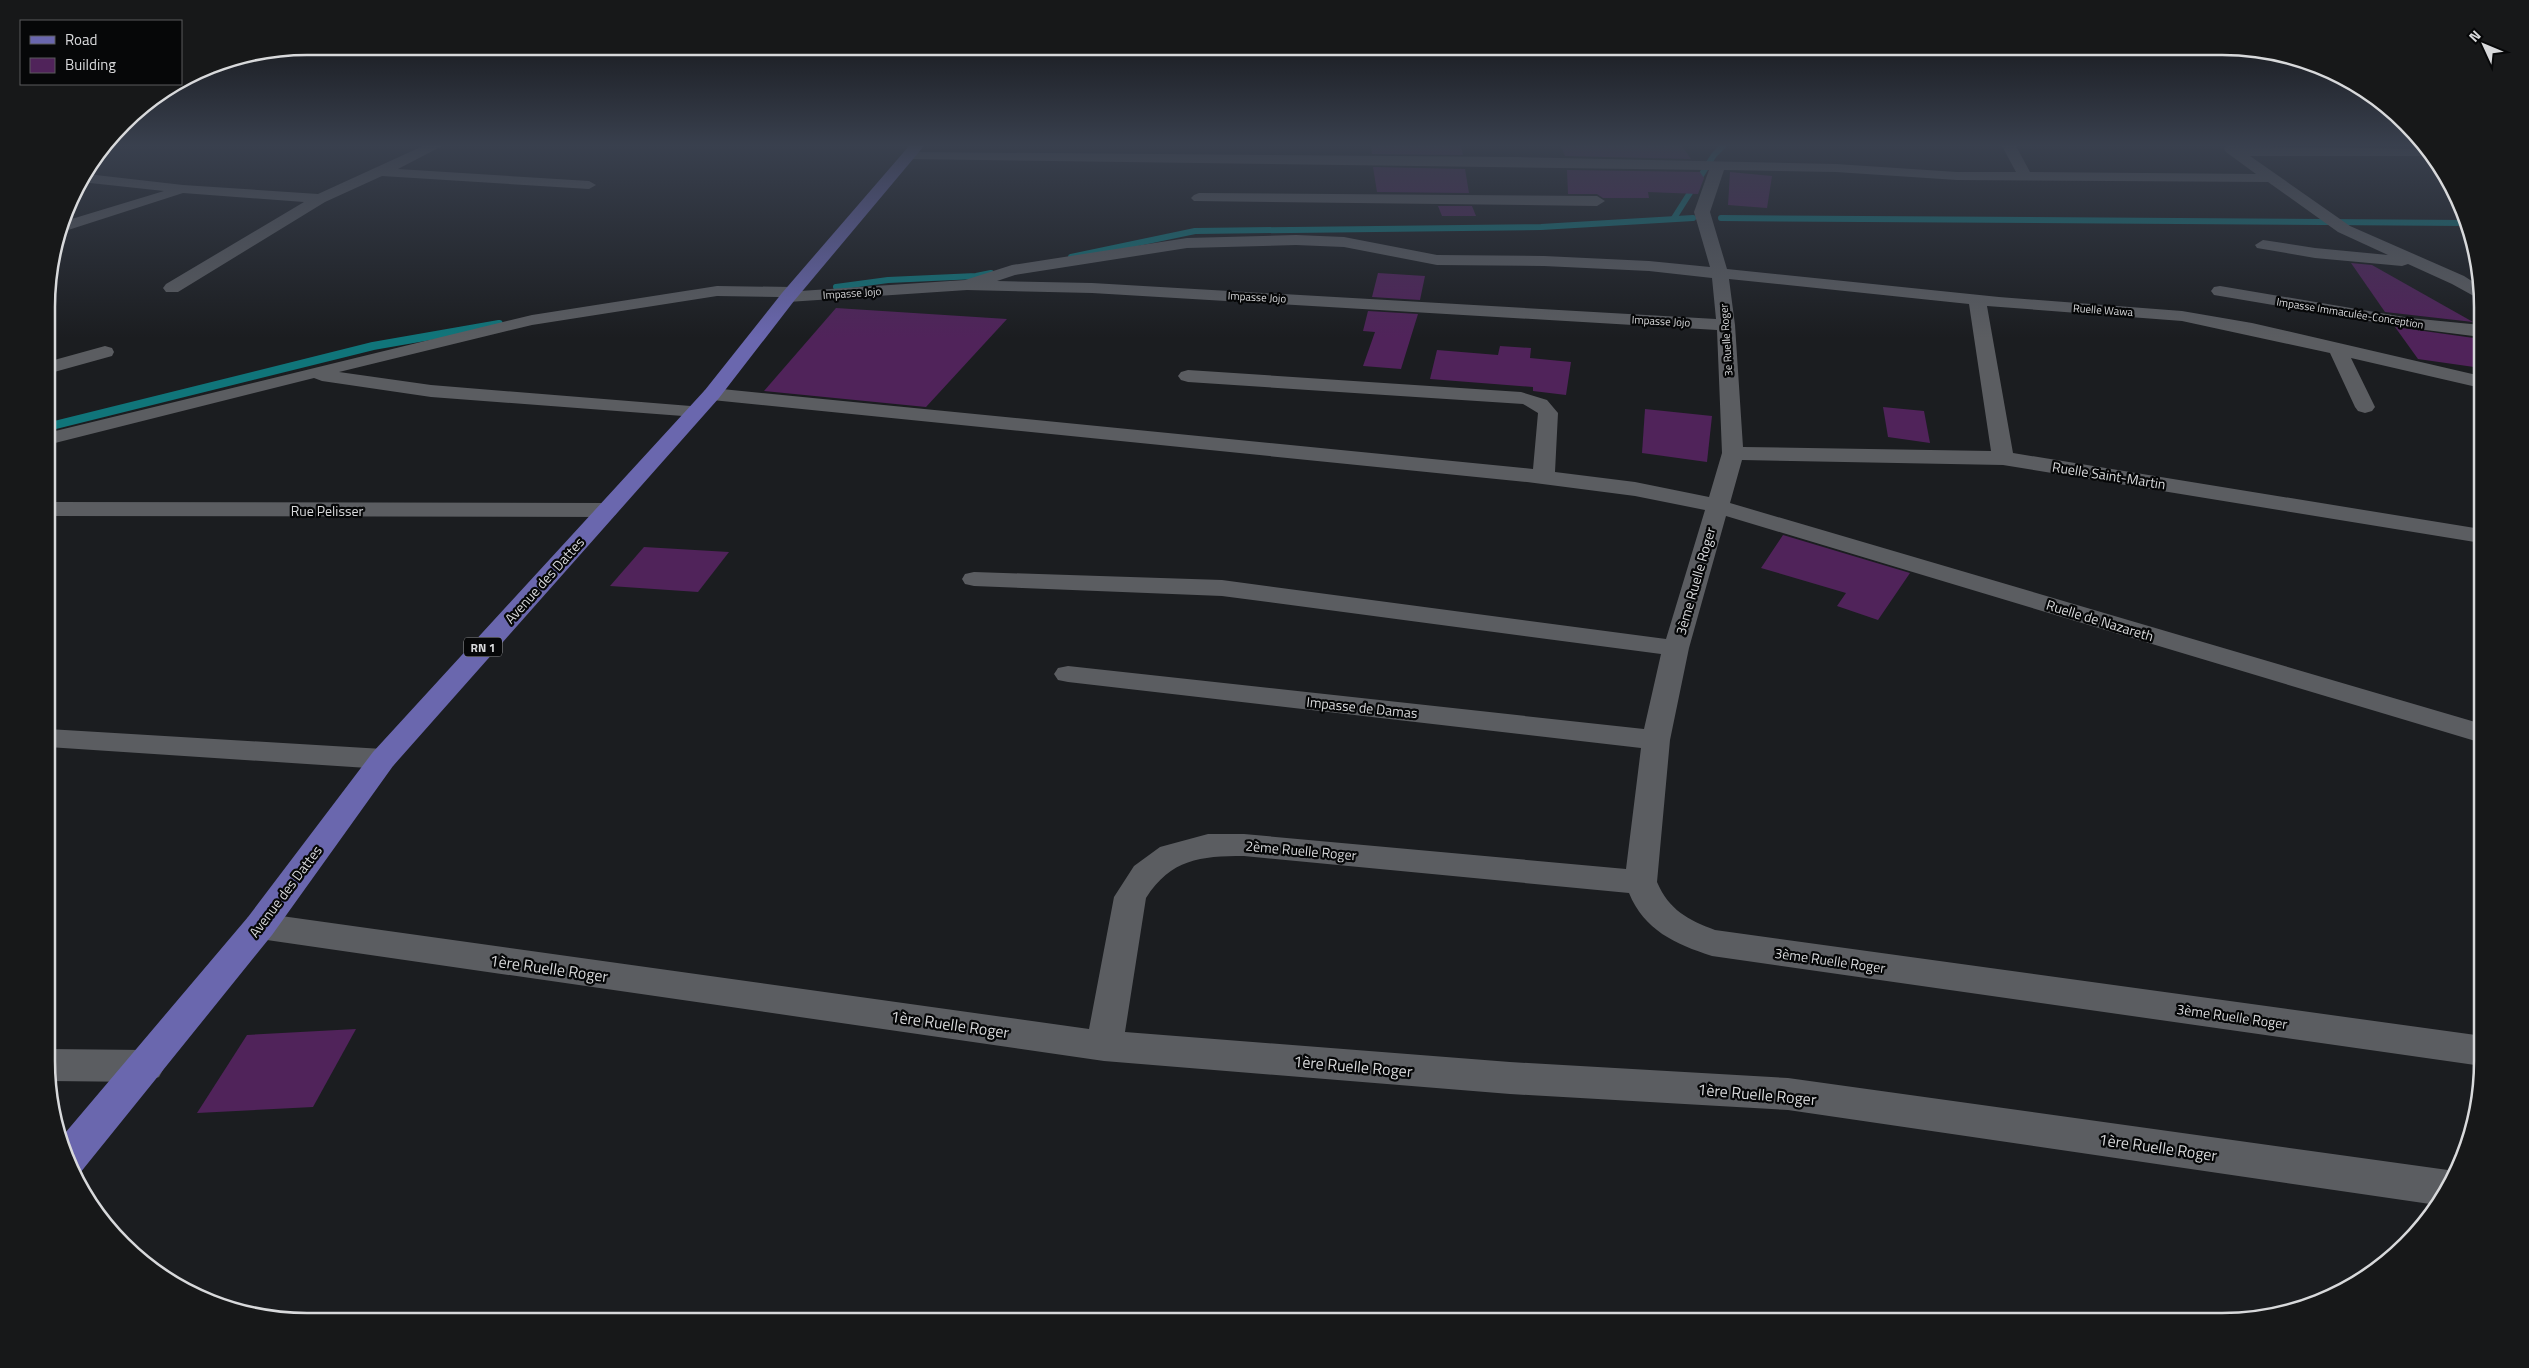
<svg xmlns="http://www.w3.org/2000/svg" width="2529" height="1368" font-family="'Titillium Web',sans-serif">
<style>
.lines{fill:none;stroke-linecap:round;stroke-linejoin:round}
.stream-far1{stroke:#10757a;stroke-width:6}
.stream{stroke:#10757a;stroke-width:8}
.building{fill:#50235a}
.minor{fill:#5b5d61;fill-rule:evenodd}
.major{fill:#6a67ae;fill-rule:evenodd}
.labels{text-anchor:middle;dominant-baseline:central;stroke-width:4.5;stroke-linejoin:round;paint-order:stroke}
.far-street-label{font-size:11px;fill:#d8d9db;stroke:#060708}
.shield{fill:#060708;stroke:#999a9c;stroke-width:1}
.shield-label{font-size:12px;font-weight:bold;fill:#d8d9db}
.street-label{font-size:14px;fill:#d8d9db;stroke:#060708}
.near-street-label{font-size:16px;fill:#d8d9db;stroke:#060708}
.rim{fill:none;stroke:#d8d9db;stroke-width:2.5}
</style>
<rect width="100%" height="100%" fill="#1b1d20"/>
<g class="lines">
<g class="stream-far1">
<polyline points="1674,218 1714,155 1723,146"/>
<polyline points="1721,218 2469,223"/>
<polyline points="1071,257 1195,231 1541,227 1693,218"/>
<polyline points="836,287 888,280 976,276 991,273"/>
</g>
<polyline class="stream" points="47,427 373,346 499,324"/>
</g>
<g class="building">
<polygon points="1371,146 1461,146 1463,155 1372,154"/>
<polygon points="1561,146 1682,146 1691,159 1565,156"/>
<polygon points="1373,167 1465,169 1469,193 1377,192"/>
<polygon points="1567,170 1700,172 1704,178 1698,194 1648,192 1649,198 1603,198 1597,194 1568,194"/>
<polygon points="1730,172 1772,176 1767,208 1728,205"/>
<polygon points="1438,206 1472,206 1476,216 1442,216"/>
<polygon points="2351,263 2372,265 2473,322 2385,312"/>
<polygon points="1378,273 1425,276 1420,300 1372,297"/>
<polygon points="836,308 1007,319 926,407 764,391"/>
<polygon points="1368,311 1418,314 1401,369 1363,366 1375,332 1363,331"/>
<polygon points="2395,327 2481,339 2481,368 2418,359"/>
<polygon points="1500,346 1531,348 1530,358 1571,362 1566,395 1533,391 1533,387 1430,379 1437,350 1498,355"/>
<polygon points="1883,407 1924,411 1930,443 1888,437"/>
<polygon points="1645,409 1712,416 1707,462 1642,453"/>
<polygon points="1783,535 1910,573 1878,620 1837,606 1846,593 1761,568"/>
<polygon points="644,547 729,552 698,592 610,586"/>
<polygon points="356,1029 313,1107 197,1113 247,1035"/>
</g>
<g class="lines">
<g class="minor">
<polygon points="423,146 442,146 398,169 589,181 596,185 589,189 382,176 325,202 178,292 166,292 163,288 166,284 304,202 183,193 62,232 65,221 164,191 81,182 87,174 183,185 318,194"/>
<path d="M2002,146H2016L2030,172L2256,174L2226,152L2224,149L2226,146L2427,149L2434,156H2250L2350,226L2464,276L2481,287V300L2452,284L2408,264L2402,266L2315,258L2257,248L2255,245L2263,240L2315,248L2388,255L2338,232L2268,182L1957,180L1836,172L1724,170L1710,212L1727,269L1999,297L2182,311L2252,323L2481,376V388L2351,358L2375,407L2372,411L2365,413L2358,411L2355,407L2330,353L2182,321L1987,306L2013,453L2481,529V543L2003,465L1742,460L1730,503L2482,724V743L1726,516L1689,648L1670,740L1657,882C1669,910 1688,920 1715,930L2483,1036L2482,1066L1712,956C1675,944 1644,930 1629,893L1244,856C1200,856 1171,859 1146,898L1125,1032L1510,1062L1788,1078L2448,1170L2457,1173L2437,1205L1788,1110L1510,1094L1104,1061L260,939L248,935L243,926L248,917L260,913L1089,1029L1114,897L1134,866L1160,847L1171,844L1208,834H1244L1626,869L1641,748L1068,682L1058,680L1054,674L1058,668L1068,666L1644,729L1661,654L1222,596L974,586L965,584L962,579L965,574L974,572L1222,580L1666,639L1705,510L1635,496L1527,482L712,400L705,398L702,394L705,390L712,388L1533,469L1538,413L1523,404L1188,382L1181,380L1178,376L1181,372L1188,370L1521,392L1547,400L1558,413L1555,472L1635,482L1709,497L1722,453L1717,330L1092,293L967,290L788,302L782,301L779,297L717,296L532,325L339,372L431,385L703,407L706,411L703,415L696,417L431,397L322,381L314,378L47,445V433L532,315L717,286L792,287L800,291L965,280L1012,265L1187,238L1296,235L1344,237L1437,255L1544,256L1649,261L1710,267L1694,212L1709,170L906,159L904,156L906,153L911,152L1515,157L1836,164L1957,172H2016ZM1296,245L1344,247L1437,265L1544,266L1649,271L1712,278L1716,319L1092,283L997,281L1015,275L1187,248ZM1729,279L1969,304L1991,451L1743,447L1735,325Z"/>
<polygon points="1199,193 1597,196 1605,201 1597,206 1194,201 1191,198 1194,195"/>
<polygon points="2220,286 2410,318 2481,325 2481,337 2410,328 2214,295 2211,291 2214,287"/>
<polygon points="105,346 112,348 114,352 112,356 47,374 47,362"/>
<polygon points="47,502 607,503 615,505 619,510 615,515 607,517 47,516"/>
<polygon points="48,729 383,749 393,752 398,759 393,766 383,769 48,747"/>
<polygon points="48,1049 146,1050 159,1055 165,1066 159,1077 146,1082 48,1081"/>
</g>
<polygon class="major" points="909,146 924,146 794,301 719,398 393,766 272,935 80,1173 74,1176 66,1161 60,1139 248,917 373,752 705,390 782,293"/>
</g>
<linearGradient id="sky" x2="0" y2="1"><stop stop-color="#0f1012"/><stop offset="0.43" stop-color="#39404e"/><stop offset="1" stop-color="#39404e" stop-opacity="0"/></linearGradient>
<rect width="2529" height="338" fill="url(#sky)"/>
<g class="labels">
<g class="far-street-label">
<text transform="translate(852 293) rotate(-4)">Impasse Jojo</text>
<text transform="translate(1257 297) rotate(3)">Impasse Jojo</text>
<text transform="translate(2103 310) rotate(4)">Ruelle Wawa</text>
<text transform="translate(2350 313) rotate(9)">Impasse Immaculée-Conception</text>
<text transform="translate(1661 321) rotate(3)">Impasse Jojo</text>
<text transform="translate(1726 340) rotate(-94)">3e Ruelle Roger</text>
</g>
<rect class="shield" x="464" y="637.5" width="38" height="19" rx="4"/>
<g class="shield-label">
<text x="483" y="647">RN 1</text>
</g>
<g class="street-label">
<text transform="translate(2109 475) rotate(9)">Ruelle Saint-Martin</text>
<text x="327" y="510">Rue Pelisser</text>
<text transform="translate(544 580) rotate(-48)">Avenue des Dattes</text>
<text transform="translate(1695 581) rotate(-74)">3ème Ruelle Roger</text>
<text transform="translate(2100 620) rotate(17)">Ruelle de Nazareth</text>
<text transform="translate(1362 707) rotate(6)">Impasse de Damas</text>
<text transform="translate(1301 850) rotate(5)">2ème Ruelle Roger</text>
<text transform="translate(285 891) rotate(-53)">Avenue des Dattes</text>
<text transform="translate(1830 960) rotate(8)">3ème Ruelle Roger</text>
<text transform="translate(2232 1016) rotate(8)">3ème Ruelle Roger</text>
</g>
<g class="near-street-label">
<text transform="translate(549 968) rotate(8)">1ère Ruelle Roger</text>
<text transform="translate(950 1024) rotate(8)">1ère Ruelle Roger</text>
<text transform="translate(1353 1066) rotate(5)">1ère Ruelle Roger</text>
<text transform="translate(1757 1094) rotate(5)">1ère Ruelle Roger</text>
<text transform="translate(2158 1147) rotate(8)">1ère Ruelle Roger</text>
</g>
</g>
<path d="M0 0H2529V1368H0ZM307 55H2222A252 252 0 0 1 2474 307V1061A252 252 0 0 1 2222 1313H307A252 252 0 0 1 55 1061V307A252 252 0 0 1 307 55Z" fill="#171819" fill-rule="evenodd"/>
<path class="rim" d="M307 55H2222A252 252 0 0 1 2474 307V1061A252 252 0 0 1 2222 1313H307A252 252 0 0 1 55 1061V307A252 252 0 0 1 307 55Z"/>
<rect x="20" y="20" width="162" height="65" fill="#060708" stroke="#5a5b5c"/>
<rect x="30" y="36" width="25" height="8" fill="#6a67ae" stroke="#5a5b5c"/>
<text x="65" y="45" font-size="15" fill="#d8d9db">Road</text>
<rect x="30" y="58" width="25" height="15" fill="#50235a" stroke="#5a5b5c"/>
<text x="65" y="70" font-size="15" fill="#d8d9db">Building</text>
<g transform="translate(2484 45) rotate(314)" stroke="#060708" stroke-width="4" paint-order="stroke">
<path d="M0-4L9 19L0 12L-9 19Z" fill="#d8d9db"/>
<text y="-8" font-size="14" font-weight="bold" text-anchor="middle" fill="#d8d9db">N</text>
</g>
</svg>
